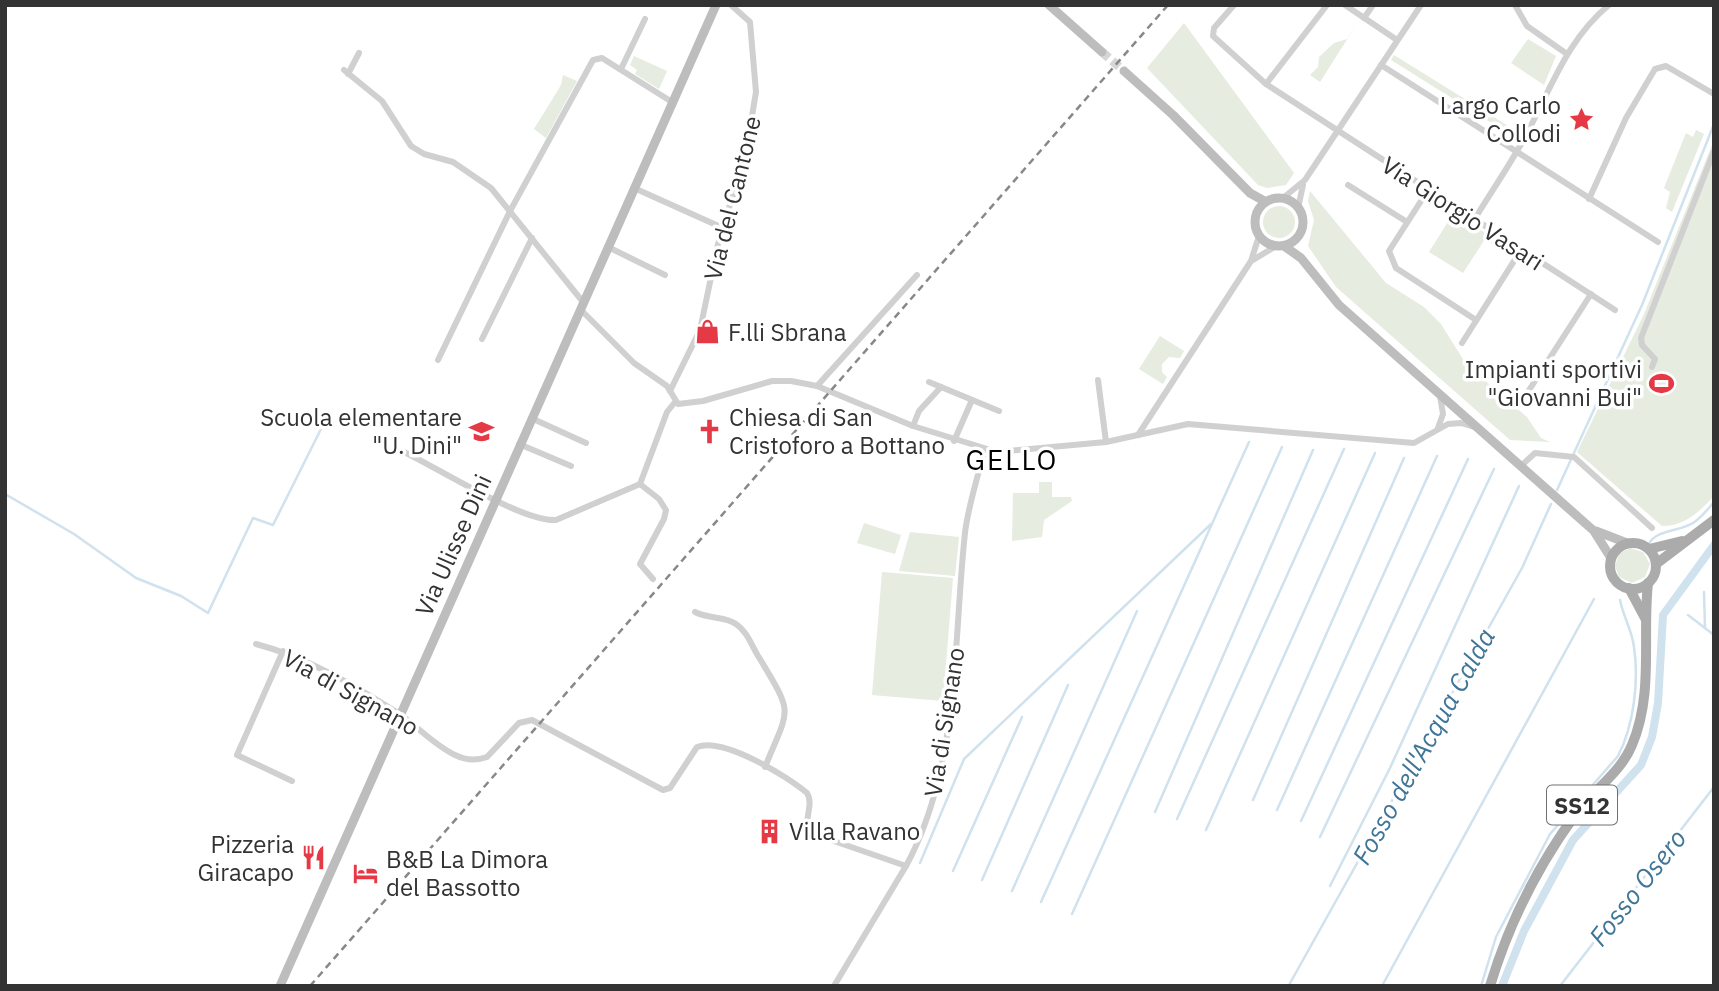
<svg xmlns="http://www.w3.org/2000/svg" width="1719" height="991" font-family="'IBM Plex Sans',sans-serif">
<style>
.green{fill:#e6ecdf}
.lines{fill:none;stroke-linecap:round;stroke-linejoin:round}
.stream{stroke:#cfe2ee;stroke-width:2.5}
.canal{stroke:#cfe2ee;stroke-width:8}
.secondary-tunnel{stroke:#d6d6d6;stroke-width:9;stroke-dasharray:9 4.5;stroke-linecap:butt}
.street{stroke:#d0d0d0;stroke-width:6}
.secondary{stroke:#bdbdbd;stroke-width:9}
.primary{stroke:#ababab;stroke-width:10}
.rail{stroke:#888;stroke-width:2.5;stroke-dasharray:7 5;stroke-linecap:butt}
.labels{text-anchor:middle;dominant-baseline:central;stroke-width:7;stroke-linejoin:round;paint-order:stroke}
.shield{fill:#fff;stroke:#707070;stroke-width:2}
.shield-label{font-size:23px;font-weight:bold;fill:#333}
.poi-label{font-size:24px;fill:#333;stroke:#fff;text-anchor:end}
.street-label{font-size:24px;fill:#333;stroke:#fff}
.water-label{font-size:26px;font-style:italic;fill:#3f7597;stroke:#fff}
.quarter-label{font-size:28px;letter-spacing:2px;fill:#000;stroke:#fff}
</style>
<rect width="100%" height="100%" fill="#fff"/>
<g class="green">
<polygon points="1360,19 1320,82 1310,75 1318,67 1319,57 1334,43 1347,39"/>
<polygon points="1184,23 1294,173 1286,185 1267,188 1258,185 1147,68"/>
<polygon points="1528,39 1556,56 1544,85 1511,63"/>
<polygon points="1394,55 1521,134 1512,143 1504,138 1506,132 1391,60"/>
<polygon points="634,56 667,71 659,89 635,74 637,70 630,65"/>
<polygon points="563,75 577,81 546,138 534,129 561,85"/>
<polygon points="1696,130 1704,134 1672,212 1666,208 1670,192 1664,188 1686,133 1693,137"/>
<path d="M1714,140V496C1699,512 1685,526 1662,526L1577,452L1644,314Z"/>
<polygon points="1310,191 1386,283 1424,307 1441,324 1466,364 1527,417 1541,438 1550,442 1510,440 1336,287 1308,246 1314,220 1308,201"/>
<polygon points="1432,199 1509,248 1510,255 1485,239 1463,273 1429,252 1451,217 1426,201"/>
<circle cx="1279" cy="222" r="16"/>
<polygon points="1160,336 1184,351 1180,358 1169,357 1162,364 1162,372 1167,377 1163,384 1139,369"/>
<polygon points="1039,482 1052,482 1052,497 1071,497 1072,501 1044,520 1042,537 1012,541 1013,493 1039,493"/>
<polygon points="864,523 901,535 895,554 857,543"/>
<polygon points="910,532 959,537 955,576 899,571"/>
<polygon points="1630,548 1643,552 1650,564 1645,577 1632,583 1619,577 1615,566 1619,554"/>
<polygon points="882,572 953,578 943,701 872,695"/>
</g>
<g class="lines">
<g class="stream">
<polyline points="1557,490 1642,305 1714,124"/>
<polyline points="5,494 74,534 136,578 181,596 208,613 253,518 273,525 326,419"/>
<path d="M1650,542C1658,530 1680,531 1693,523C1701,518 1708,509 1714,502"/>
<polyline points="1704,592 1705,628"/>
<polyline points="1688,615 1714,635"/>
<polyline points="1253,800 1404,458"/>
<polyline points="1277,810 1437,456"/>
<polyline points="1155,812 1313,450"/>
<polyline points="1177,819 1344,449"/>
<polyline points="1301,821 1468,459"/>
<polyline points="1206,830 1375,453"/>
<polyline points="1320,837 1494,469"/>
<polyline points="920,863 964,759 1211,524"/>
<polyline points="953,871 1022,717"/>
<polyline points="982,880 1068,685"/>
<polyline points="1330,886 1390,768 1519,486"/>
<polyline points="1012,891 1137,611"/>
<polyline points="1041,902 1249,442"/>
<polyline points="1072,914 1282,447"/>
<polyline points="1289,985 1522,568 1551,504"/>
<polyline points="1382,986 1594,599"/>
<path d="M1481,986L1496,937L1550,834L1618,756C1634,725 1639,681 1634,647C1632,630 1623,616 1620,600"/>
<polyline points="1560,986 1714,787"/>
</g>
<polyline class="canal" points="1502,986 1524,931 1573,840 1641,765 1652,737 1658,703 1663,615 1714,545"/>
<polyline class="secondary-tunnel" points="1102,52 1124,71"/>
<g class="street">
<polyline points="1234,5 1214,28 1213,36 1266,84 1615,310"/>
<polyline points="1345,5 1397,40"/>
<polyline points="1515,5 1527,26 1567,54"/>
<polyline points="1364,18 1373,5"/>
<polyline points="1381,65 1658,242"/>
<polyline points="621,69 645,19"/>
<polyline points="344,70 382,101 411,146 424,154 453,162 491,188 583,302"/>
<polyline points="348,74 359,53"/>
<polyline points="1266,84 1327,5"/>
<polyline points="1348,185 1407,222"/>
<polyline points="634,188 723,228"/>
<polyline points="1428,190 1389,251 1396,268 1476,320"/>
<polyline points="1283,198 1305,180 1421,5"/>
<polyline points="1589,199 1626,118 1655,69 1666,66 1714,94"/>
<polyline points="1298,208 1303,185"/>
<path d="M1474,220C1491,192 1510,165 1525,137C1550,91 1567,39 1609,5"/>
<polyline points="608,247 665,275"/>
<polyline points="1253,260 1276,246"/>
<polyline points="580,309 634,363 667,386 678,404 703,401 772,381 791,381 817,386 913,426 997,452 1106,442 1188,424 1414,443 1448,424 1461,423 1474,427"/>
<polyline points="482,339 532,238"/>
<polyline points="1462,343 1521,250"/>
<polyline points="438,360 510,211 593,60 602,58 672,102"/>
<polyline points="1652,367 1655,359 1642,345 1641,338 1714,151"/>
<polyline points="1098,380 1106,442"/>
<polyline points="929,382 999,411"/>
<polyline points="817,386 917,275"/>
<polyline points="670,391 700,330 718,244 746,152 756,92 750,22 731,5"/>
<polyline points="1526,395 1591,294"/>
<polyline points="531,418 586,443"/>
<polyline points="913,426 919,411 941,387"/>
<polyline points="1438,428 1443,414 1440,396"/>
<polyline points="1138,435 1251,261 1259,236"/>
<polyline points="954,441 972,400"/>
<polyline points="519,444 571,466"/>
<path d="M404,452C438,468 522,522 556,520L640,484L667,412L675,402"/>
<polyline points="1521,466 1535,453 1574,457 1652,528"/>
<polyline points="640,484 659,499 666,510 664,519 640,564 653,579"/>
<path d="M695,612C708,619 725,616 736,624C748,632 752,647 760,659C794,716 790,706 765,767"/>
<path d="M256,644C306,657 354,685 398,713C417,726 434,745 455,755C465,760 476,761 487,757L519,723L532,720L663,790L670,788L697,747C723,737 787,776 807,793C814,804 804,819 808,832L906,866C960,767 953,643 965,533C968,506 978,478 984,450"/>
<polyline points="283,651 237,755 292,781"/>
<polyline points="834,986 906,866"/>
</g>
<g class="secondary">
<polyline points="1049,5 1102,52"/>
<polyline points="1124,71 1173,115 1250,193 1266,202"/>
<circle cx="1279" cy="222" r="24"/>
<polyline points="1284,246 1301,258 1339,305 1594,531 1611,558"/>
<polyline points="1596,531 1627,543"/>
<polyline points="280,986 716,5"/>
</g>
<g class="primary">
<circle cx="1633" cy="566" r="23"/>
<polyline points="1649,549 1682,541"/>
<polyline points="1656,564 1714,520"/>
<polyline points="1629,588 1645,618"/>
<path d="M1490,986C1508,926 1538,866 1575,815C1592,791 1620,774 1632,745C1654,693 1642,637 1648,583"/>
</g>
<polyline class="rail" points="310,986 1168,5"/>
</g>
<defs>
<symbol id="sight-bare" viewBox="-9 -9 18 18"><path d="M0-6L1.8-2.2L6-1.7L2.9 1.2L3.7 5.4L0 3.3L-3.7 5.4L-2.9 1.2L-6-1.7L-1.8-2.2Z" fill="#e63946" stroke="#fff" stroke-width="2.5" paint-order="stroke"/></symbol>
<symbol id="shop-bare" viewBox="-9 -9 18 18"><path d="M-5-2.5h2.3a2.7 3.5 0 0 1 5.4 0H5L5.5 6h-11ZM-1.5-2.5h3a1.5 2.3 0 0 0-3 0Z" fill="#e63946" stroke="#fff" stroke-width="2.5" paint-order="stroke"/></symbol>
<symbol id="stadium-bare" viewBox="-9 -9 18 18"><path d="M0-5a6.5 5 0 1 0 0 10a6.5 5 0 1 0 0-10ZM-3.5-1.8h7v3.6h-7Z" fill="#e63946" stroke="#fff" stroke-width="2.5" paint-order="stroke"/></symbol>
<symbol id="school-bare" viewBox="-9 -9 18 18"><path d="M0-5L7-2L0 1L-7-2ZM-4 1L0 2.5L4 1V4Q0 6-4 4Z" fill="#e63946" stroke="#fff" stroke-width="2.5" paint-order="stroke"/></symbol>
<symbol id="church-bare" viewBox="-9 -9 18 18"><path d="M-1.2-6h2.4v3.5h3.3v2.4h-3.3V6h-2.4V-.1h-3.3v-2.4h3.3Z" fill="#e63946" stroke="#fff" stroke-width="2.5" paint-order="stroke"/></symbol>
<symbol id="building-bare" viewBox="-9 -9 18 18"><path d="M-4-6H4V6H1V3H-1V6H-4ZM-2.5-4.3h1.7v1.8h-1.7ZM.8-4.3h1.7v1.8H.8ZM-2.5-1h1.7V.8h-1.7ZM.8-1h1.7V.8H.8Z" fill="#e63946" stroke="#fff" stroke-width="2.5" paint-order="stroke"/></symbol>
<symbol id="restaurant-bare" viewBox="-9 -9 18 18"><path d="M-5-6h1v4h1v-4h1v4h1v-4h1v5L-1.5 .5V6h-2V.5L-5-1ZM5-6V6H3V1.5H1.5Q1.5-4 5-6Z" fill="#e63946" stroke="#fff" stroke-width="2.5" paint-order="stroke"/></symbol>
<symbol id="hotel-bare" viewBox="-9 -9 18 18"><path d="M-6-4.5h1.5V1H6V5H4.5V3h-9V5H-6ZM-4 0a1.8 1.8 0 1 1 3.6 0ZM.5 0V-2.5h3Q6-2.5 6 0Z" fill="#e63946" stroke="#fff" stroke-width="2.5" paint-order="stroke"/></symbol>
</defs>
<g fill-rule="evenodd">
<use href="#sight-bare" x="1564" y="102" width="35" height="35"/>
<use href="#shop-bare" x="690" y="314" width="35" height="35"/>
<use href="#stadium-bare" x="1644" y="366" width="35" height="35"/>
<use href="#school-bare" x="464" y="414" width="35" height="35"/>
<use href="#church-bare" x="692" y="414" width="35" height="35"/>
<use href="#building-bare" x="752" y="814" width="35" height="35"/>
<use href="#restaurant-bare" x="296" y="840" width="35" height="35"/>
<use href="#hotel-bare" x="348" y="856" width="35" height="35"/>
</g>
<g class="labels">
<rect class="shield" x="1547" y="785.5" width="70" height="39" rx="5"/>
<g class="shield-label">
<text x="1582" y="805">SS12</text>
</g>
<g class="poi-label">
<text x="1561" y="105">Largo Carlo<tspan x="1561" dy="28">Collodi</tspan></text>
<text x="728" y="332" text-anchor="start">F.lli Sbrana</text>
<text x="1642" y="369">Impianti sportivi<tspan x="1642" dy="28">"Giovanni Bui"</tspan></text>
<text x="462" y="417">Scuola elementare<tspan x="462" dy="28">"U. Dini"</tspan></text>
<text x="729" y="417" text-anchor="start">Chiesa di San<tspan x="729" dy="28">Cristoforo a Bottano</tspan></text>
<text x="789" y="831" text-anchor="start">Villa Ravano</text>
<text x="294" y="844">Pizzeria<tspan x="294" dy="28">Giracapo</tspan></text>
<text x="386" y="859" text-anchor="start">B&amp;B La Dimora<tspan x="386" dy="28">del Bassotto</tspan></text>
</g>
<g class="street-label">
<text transform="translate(732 198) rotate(-76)">Via del Cantone</text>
<text transform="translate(1463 213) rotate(33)">Via Giorgio Vasari</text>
<text transform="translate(453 545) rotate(-66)">Via Ulisse Dini</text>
<text transform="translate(351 692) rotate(29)">Via di Signano</text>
<text transform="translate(944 722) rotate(-81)">Via di Signano</text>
</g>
<g class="water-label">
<text transform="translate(1423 746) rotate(-61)">Fosso dell'Acqua Calda</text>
<text transform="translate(1637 887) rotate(-52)">Fosso Osero</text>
</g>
<g class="quarter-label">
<text x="1012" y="459">GELLO</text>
</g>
</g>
<rect width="1719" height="991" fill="none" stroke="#333333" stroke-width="14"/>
</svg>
